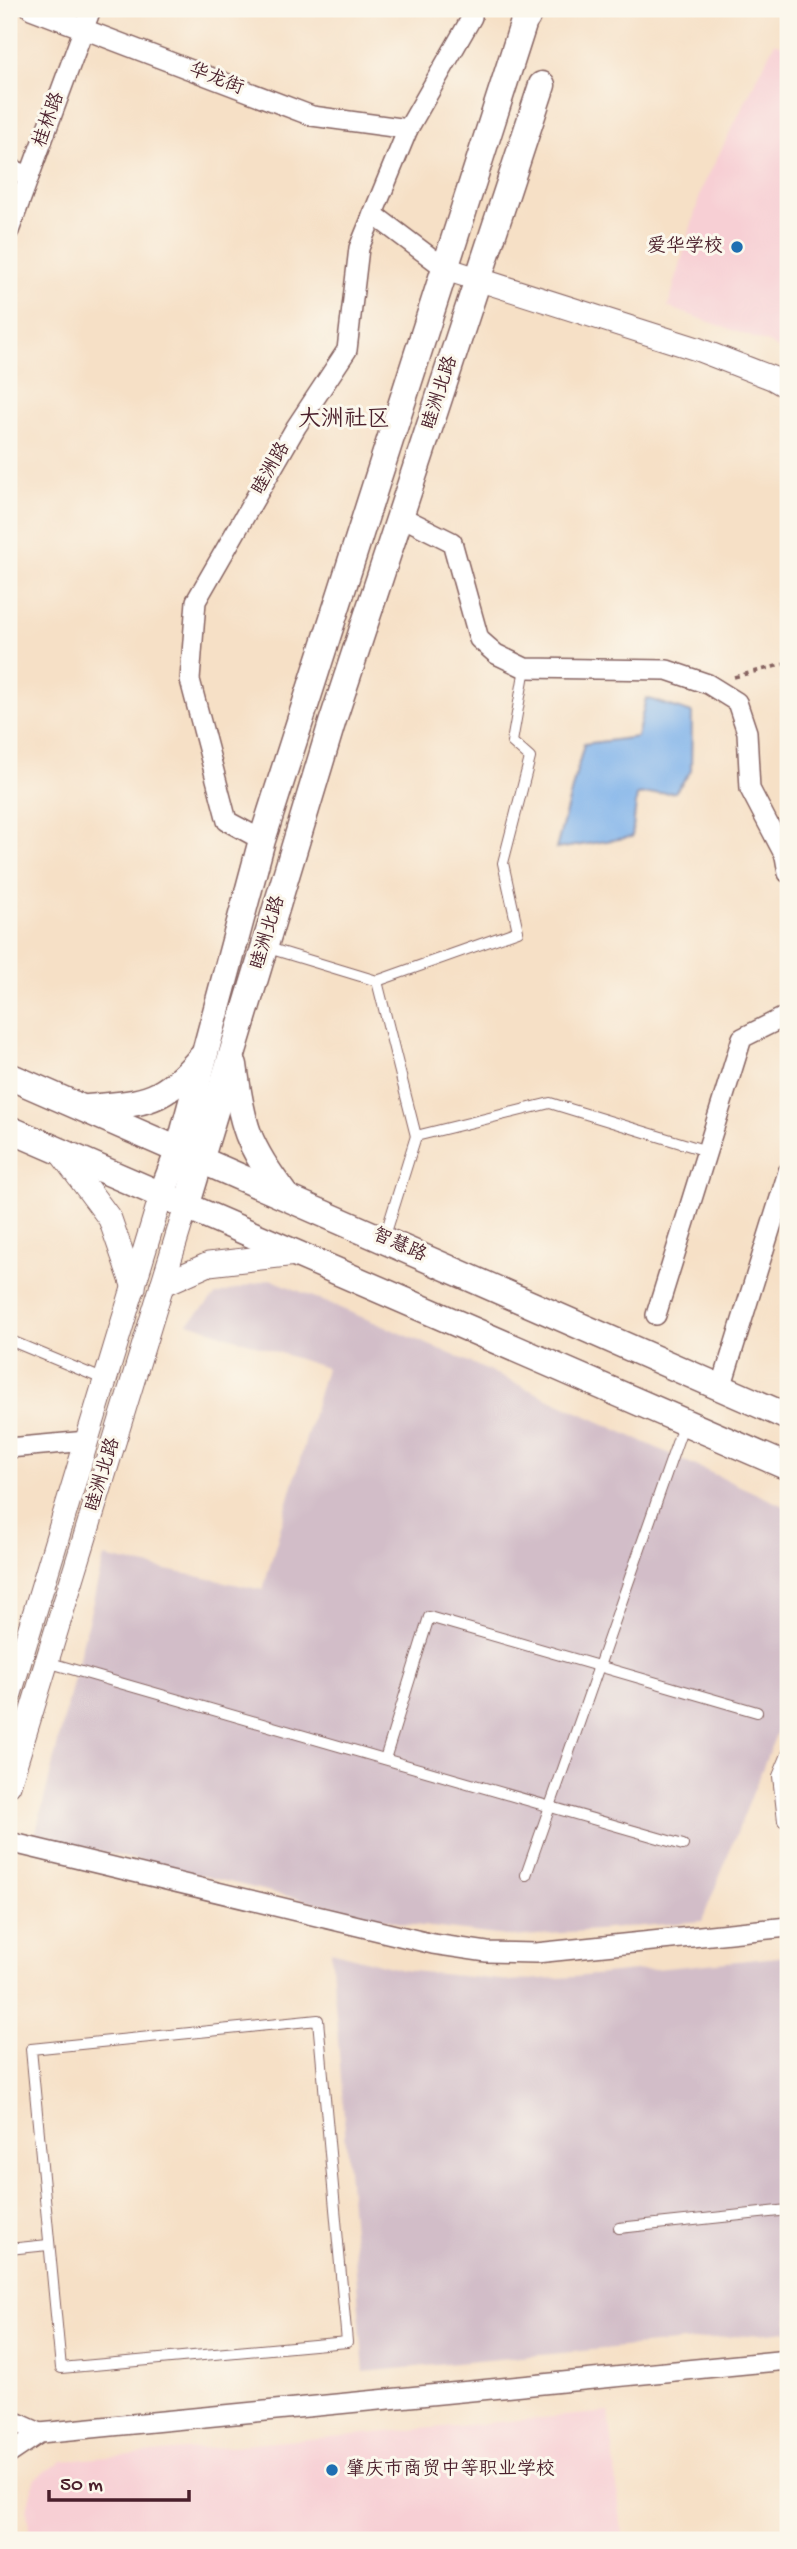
<svg xmlns="http://www.w3.org/2000/svg" width="797" height="2549" font-family="'Gochi Hand','LXGW WenKai TC',sans-serif">
<style>
.built{fill:#f7cfd4}
.industrial{fill:#d2bdc8}
.water{fill:#7db1ea;stroke:#64688a;stroke-width:2}
.lines{fill:none;stroke-linecap:round;stroke-linejoin:round}
.service-casing{stroke:#866361;stroke-width:12}
.minor-casing{stroke:#866361;stroke-width:22}
.tertiary-casing{stroke:#866361;stroke-width:25}
.secondary-casing{stroke:#866361;stroke-width:29}
.primary-casing{stroke:#866361;stroke-width:32}
.path{stroke:#866361;stroke-width:3.5;stroke-dasharray:5 5;stroke-linecap:butt}
.service{stroke:#fff;stroke-width:10}
.minor{stroke:#fff;stroke-width:19}
.tertiary{stroke:#fff;stroke-width:23}
.secondary{stroke:#fff;stroke-width:26}
.primary{stroke:#fff;stroke-width:30}
.poi-dot{fill:#1f6fb2;stroke:#fbf7ec;stroke-width:2.5}
.labels{text-anchor:middle;dominant-baseline:central;stroke-width:6;stroke-linejoin:round;paint-order:stroke}
.street-label{font-size:19px;fill:#4a1f2b;stroke:#fbf7ec}
.poi-label{font-size:19px;fill:#4a1f2b;stroke:#fbf7ec;text-anchor:end}
.quarter-label{font-size:23px;fill:#4a1f2b;stroke:#fbf7ec}
</style>
<rect width="100%" height="100%" fill="#fbf7ec"/>
<filter id="ink" filterUnits="userSpaceOnUse"><feTurbulence type="fractalNoise" baseFrequency=".0143" numOctaves="2"/><feDisplacementMap in="SourceGraphic" scale="14" xChannelSelector="R" yChannelSelector="G"/><feConvolveMatrix kernelMatrix="1 2 1 2 8 2 1 2 1" color-interpolation-filters="sRGB"/></filter>
<filter id="wash" filterUnits="userSpaceOnUse"><feTurbulence type="fractalNoise" baseFrequency=".00686" numOctaves="4" result="noise"/><feDisplacementMap in="SourceGraphic" scale="28" xChannelSelector="R" yChannelSelector="G"/><feGaussianBlur stdDeviation="1.57" result="paint"/><feColorMatrix in="noise" values="0 0 0 0 0 0 0 0 0 0 0 0 0 0 0 0 0 1.4 0 .05"/><feComposite in="paint" operator="in"/></filter>
<g filter="url(#wash)">
<rect width="100%" height="100%" fill="#f6e0c6"/>
<g class="built">
<polygon points="775,42 788,47 788,355 768,343 668,307 702,188"/>
<polygon points="609,2412 623,2540 30,2540 27,2510 34,2479 62,2461"/>
</g>
<g class="industrial">
<polygon points="270,1279 458,1357 788,1508 788,1704 702,1921 514,1937 405,1924 35,1836 104,1557 263,1590 326,1368 188,1323 216,1295"/>
<polygon points="331,1951 402,1970 509,1981 574,1977 788,1956 788,2331 364,2372"/>
</g>
<polygon class="water" points="646,698 692,713 691,771 675,792 637,795 632,837 556,849 584,744 637,737"/>
</g>
<g filter="url(#ink)">
<g class="lines">
<defs>
<g id="service">
<polyline points="265,947 377,981 518,931 503,863 530,758 512,742 525,668"/>
<polyline points="377,981 416,1136 550,1103 707,1151"/>
<polyline points="384,1239 416,1136"/>
<polyline points="9,1340 105,1380"/>
<polyline points="47,1662 683,1845"/>
<polyline points="385,1759 429,1617 757,1712"/>
<polyline points="783,1821 778,1776 788,1752"/>
<polyline points="526,1875 684,1423"/>
<polygon points="318,2020 347,2342 61,2368 31,2049"/>
<polyline points="619,2228 788,2210"/>
<polyline points="9,2249 48,2245"/>
</g>
<g id="minor">
<polyline points="31,9 312,116 408,129"/>
<polyline points="9,168 29,176"/>
<polyline points="373,214 446,269"/>
<polyline points="9,231 91,9"/>
<polyline points="400,516 452,542 479,639 496,654 525,668 667,670 708,684 737,702 747,732 750,789 785,856 788,873"/>
<polyline points="262,840 227,821 190,680 196,601 296,427 347,350 359,248 408,129 472,17"/>
<polyline points="656,1315 742,1038 788,1015"/>
<polyline points="721,1388 788,1172"/>
<polyline points="9,1448 87,1441"/>
<polyline points="9,1842 433,1944 487,1952 536,1953 788,1927"/>
<polyline points="9,2419 40,2433"/>
<polyline points="9,2454 40,2433 788,2360"/>
</g>
<g id="tertiary">
<polyline points="446,269 697,349 772,378 788,387"/>
<polyline points="60,1152 110,1219 134,1288"/>
<polyline points="162,1285 209,1264 296,1254"/>
<polyline points="9,1697 161,1196"/>
<polyline points="9,1785 186,1207"/>
</g>
<g id="secondary">
<path d="M234,1065C242,1126 247,1145 285,1195"/>
<polyline points="9,1076 788,1417"/>
<path d="M88,1108C145,1103 162,1103 201,1058"/>
<polyline points="9,1129 788,1467"/>
<polyline points="161,1196 179,1150 262,840 528,9"/>
<polyline points="186,1207 332,723 542,85"/>
</g>
<polyline id="primary" points="524,9 525,17"/>
</defs>
<use href="#service" class="service-casing"/>
<use href="#minor" class="minor-casing"/>
<use href="#tertiary" class="tertiary-casing"/>
<use href="#secondary" class="secondary-casing"/>
<use href="#primary" class="primary-casing"/>
<polyline class="path" points="734,677 788,663"/>
<use href="#service" class="service"/>
<use href="#minor" class="minor"/>
<use href="#tertiary" class="tertiary"/>
<use href="#secondary" class="secondary"/>
<use href="#primary" class="primary"/>
</g>
</g>
<g class="poi-dot">
<circle cx="737" cy="247" r="7"/>
<circle cx="332" cy="2470" r="7"/>
</g>
<g class="labels">
<g class="street-label">
<text transform="translate(216 80) rotate(21)">华龙街</text>
<text transform="translate(50 120) rotate(-70)">桂林路</text>
<text transform="translate(441 393) rotate(-72)">睦洲北路</text>
<text transform="translate(272 469) rotate(-60)">睦洲路</text>
<text transform="translate(269 933) rotate(-73)">睦洲北路</text>
<text transform="translate(399 1246) rotate(24)">智慧路</text>
<text transform="translate(104 1475) rotate(-73)">睦洲北路</text>
</g>
<g class="poi-label">
<text x="723" y="247">爱华学校</text>
<text x="346" y="2470" text-anchor="start">肇庆市商贸中等职业学校</text>
</g>
<g class="quarter-label">
<text x="344" y="420">大洲社区</text>
</g>
</g>
<rect width="797" height="2549" fill="none" stroke="#fbf7ec" stroke-width="35"/>
<path d="M49 2490v10h140v-10" fill="none" stroke="#4a1f2b" stroke-width="3.5"/>
<text x="60" y="2490" font-size="21" fill="#4a1f2b" stroke="#fbf7ec" stroke-width="5" paint-order="stroke">50 m</text>
</svg>
